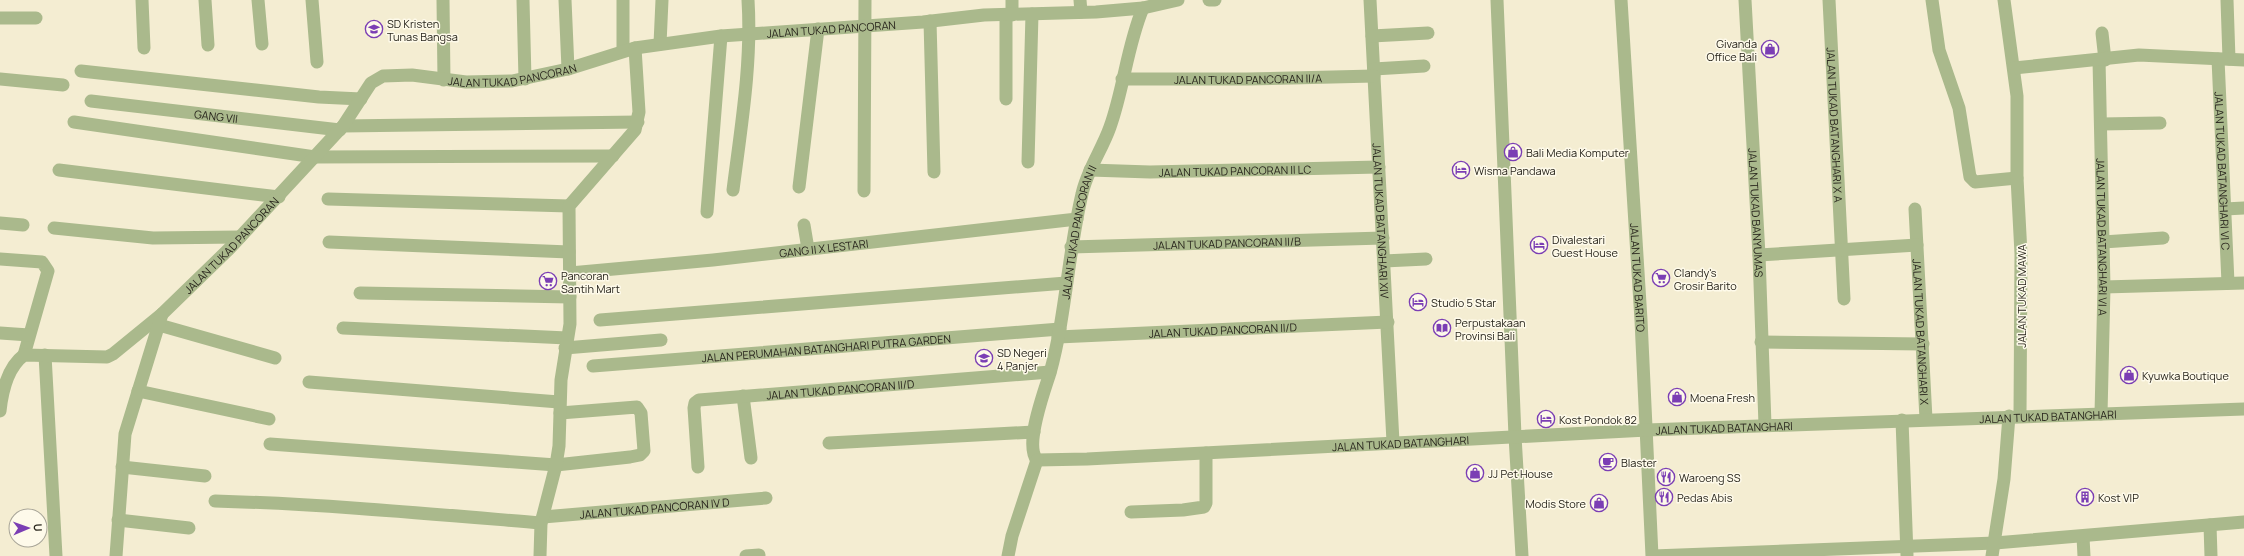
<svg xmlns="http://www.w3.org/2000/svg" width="2244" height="556" font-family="Manrope,sans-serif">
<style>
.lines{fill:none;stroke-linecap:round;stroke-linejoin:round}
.minor{stroke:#aab98c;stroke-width:13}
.labels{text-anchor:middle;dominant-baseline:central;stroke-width:3;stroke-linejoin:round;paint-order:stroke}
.poi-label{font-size:11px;fill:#28251c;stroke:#fefaea;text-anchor:start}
.street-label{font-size:11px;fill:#28251c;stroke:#fefaea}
</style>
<rect width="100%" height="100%" fill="#f4edd2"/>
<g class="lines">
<g class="minor">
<polyline points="142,0 144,48"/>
<polyline points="205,0 208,45"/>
<polyline points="258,0 262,44"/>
<polyline points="312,0 317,62"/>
<polyline points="443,0 444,80"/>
<polyline points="523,0 525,79"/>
<polyline points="565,0 568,69"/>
<polyline points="1012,0 1012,15"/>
<polyline points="1080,0 1081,12"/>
<polyline points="1209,0 1215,0"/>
<path id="s1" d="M1370,0L1393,442"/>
<polyline points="1497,0 1515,436 1522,556"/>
<path id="s2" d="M1621,0L1641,320L1652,556"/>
<path id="s3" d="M1745,0L1759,255L1765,425"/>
<path id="s4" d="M1829,0L1844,299"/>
<polyline points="1932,0 1939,50 1959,108 1970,177 1975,182 2017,178"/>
<polyline points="2004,0 2017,96 2017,178 2021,254 2020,415"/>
<polyline points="2227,0 2229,59"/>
<polyline points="1006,15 1006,99"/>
<polyline points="0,18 36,18"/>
<polyline points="930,21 934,172"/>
<polyline points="2102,33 2105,60"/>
<polyline points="1372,36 1428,33"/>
<polyline points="660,44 662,0"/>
<polyline points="623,51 623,0"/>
<path id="s5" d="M2218,59L2228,283"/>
<path id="s6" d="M2099,60L2104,287L2101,414"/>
<polyline points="2014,68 2139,55 2244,60"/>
<polyline points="1374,69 1424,66"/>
<polyline points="81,71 319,97 361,99"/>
<polyline points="0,79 63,85"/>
<path id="s7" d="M1122,79H1247L1374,76"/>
<path id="s8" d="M91,101L340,130"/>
<polyline points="74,122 315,157 613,156"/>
<polyline points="2101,124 2160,123"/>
<polyline points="343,126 638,122"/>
<polyline points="1028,162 1032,14"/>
<polyline points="59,170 279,197"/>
<path id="s9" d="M1090,170L1150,172L1379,167"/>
<polyline points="799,187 818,29"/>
<path d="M733,190C741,127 752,63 748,0"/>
<polyline points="864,191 865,0"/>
<polyline points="328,199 569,206"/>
<path id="s10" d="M1915,209L1926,419"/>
<polyline points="2225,209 2244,208"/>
<polyline points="707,212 721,36"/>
<polyline points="0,223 23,225"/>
<polyline points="804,225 808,249"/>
<polyline points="54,228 153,238 240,237"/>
<polyline points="329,242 569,252"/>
<polyline points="2103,242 2163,238"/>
<path id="s11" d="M1071,247L1383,238"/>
<polyline points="1759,255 1917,245"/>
<polyline points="0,259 42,262 48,271 24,355"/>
<polyline points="1384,261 1426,259"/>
<path id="s12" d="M570,273L713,260L1077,219"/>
<polyline points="2104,287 2244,283"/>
<polyline points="360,293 570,297"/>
<polyline points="600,320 1066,283"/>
<polyline points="159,325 275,358"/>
<polyline points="343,328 567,338"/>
<polyline points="0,333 29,335"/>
<path id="s13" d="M1058,337L1388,322"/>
<polyline points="1761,342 1923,344"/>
<polyline points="565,348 661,340"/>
<polyline points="45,355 56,556"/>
<path id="s14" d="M593,366L1060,329"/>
<polyline points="309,382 559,402"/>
<polyline points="138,391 269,419"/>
<polyline points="743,396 751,458"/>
<path id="s15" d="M0,411C2,392 8,367 24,355L107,357L113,354L162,314L229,249L343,126L371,83L383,76L412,75L466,82L512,81L568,69L635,48L721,36L923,22L984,15L1096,12L1143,8L1178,0"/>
<polyline points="1902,420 1907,555"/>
<polyline points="829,443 1034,432"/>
<polyline points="270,444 556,465 630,457 640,455 644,451 641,413 637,407 560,413"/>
<path id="s16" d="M1037,460L1087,459L1647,430L2244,409"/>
<path id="s17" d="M1037,460C1024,445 1044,392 1050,373C1066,315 1068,253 1082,194C1087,170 1102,150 1110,127C1124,88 1127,46 1143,8"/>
<polyline points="122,467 205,476"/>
<path id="s18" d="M698,467L694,408L695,403L699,400L1050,372"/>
<path d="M215,501C324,504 432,514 541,523"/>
<polyline points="1131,512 1183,510 1204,507 1206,503 1206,453"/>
<path id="s19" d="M543,517L766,498"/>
<polyline points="118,520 189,528"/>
<polyline points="2210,525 2211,556"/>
<polyline points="2083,537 2084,556"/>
<polyline points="116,556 125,434 162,314"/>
<polyline points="540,556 541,523 556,465 559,446 561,380 570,324 569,206 635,130 639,112 635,48"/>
<polyline points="746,556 759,555"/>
<polyline points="1008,556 1012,536 1037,460"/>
<polyline points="1653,556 1995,543 2244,522"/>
<polyline points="1992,556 2004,479 2009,416"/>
</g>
</g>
<defs>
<symbol id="school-ring" viewBox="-11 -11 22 22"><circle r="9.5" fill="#fefaea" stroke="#7b3eb4" stroke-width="1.5"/><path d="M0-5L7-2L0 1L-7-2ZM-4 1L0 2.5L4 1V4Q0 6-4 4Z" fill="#7b3eb4"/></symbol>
<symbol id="shop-ring" viewBox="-11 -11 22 22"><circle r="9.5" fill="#fefaea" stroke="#7b3eb4" stroke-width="1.5"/><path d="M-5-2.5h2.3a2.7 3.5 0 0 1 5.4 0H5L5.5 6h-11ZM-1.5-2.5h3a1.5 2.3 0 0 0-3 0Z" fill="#7b3eb4"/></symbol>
<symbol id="hotel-ring" viewBox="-11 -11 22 22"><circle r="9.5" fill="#fefaea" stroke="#7b3eb4" stroke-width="1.5"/><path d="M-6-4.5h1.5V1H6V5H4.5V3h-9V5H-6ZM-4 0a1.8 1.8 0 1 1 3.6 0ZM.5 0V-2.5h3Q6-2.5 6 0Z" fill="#7b3eb4"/></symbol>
<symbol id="supermarket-ring" viewBox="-11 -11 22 22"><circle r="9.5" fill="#fefaea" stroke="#7b3eb4" stroke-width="1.5"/><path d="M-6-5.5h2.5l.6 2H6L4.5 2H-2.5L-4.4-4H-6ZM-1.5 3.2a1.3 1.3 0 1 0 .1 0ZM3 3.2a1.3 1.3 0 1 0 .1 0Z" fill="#7b3eb4"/></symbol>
<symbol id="library-ring" viewBox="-11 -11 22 22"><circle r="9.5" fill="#fefaea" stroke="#7b3eb4" stroke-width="1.5"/><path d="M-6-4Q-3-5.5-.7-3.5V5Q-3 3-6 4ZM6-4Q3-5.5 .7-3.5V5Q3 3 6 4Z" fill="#7b3eb4"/></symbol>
<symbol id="cafe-ring" viewBox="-11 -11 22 22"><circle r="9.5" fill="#fefaea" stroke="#7b3eb4" stroke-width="1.5"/><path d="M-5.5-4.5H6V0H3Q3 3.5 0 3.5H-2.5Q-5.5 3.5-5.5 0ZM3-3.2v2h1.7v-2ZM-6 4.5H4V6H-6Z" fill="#7b3eb4"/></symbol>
<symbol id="restaurant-ring" viewBox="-11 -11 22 22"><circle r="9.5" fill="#fefaea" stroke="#7b3eb4" stroke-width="1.5"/><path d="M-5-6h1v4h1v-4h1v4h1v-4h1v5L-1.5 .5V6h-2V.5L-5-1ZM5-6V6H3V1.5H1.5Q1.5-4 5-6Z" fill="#7b3eb4"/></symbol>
<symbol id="building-ring" viewBox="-11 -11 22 22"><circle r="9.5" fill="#fefaea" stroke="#7b3eb4" stroke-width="1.5"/><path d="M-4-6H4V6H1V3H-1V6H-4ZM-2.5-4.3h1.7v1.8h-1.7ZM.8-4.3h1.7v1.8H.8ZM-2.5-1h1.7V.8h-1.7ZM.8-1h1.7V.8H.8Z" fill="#7b3eb4"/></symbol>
</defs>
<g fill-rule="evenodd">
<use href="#school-ring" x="364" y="19" width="20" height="20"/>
<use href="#shop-ring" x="1760" y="39" width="20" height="20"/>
<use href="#shop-ring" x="1503" y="142" width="20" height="20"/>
<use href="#hotel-ring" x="1451" y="160" width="20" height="20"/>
<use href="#hotel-ring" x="1529" y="235" width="20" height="20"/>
<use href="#supermarket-ring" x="1651" y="268" width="20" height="20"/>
<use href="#supermarket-ring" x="538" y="271" width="20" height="20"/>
<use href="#hotel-ring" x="1408" y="292" width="20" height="20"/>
<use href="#library-ring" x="1432" y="318" width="20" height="20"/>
<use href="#school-ring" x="974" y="348" width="20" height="20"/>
<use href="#shop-ring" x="2119" y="365" width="20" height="20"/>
<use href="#shop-ring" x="1667" y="387" width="20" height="20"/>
<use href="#hotel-ring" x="1536" y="409" width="20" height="20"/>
<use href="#cafe-ring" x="1598" y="452" width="20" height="20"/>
<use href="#shop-ring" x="1465" y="463" width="20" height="20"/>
<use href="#restaurant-ring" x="1656" y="467" width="20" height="20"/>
<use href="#restaurant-ring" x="1654" y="487" width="20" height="20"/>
<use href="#building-ring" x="2075" y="487" width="20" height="20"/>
<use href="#shop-ring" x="1589" y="493" width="20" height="20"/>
</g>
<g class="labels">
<g class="poi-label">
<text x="387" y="23">SD Kristen<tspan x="387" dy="13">Tunas Bangsa</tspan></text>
<text x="1757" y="43" text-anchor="end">Givanda<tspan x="1757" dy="13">Office Bali</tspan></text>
<text x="1526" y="152">Bali Media Komputer</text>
<text x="1474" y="170">Wisma Pandawa</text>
<text x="1552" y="239">Divalestari<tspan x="1552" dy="13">Guest House</tspan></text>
<text x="1674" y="272">Clandy's<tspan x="1674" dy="13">Grosir Barito</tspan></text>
<text x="561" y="275">Pancoran<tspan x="561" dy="13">Santih Mart</tspan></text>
<text x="1431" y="302">Studio 5 Star</text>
<text x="1455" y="322">Perpustakaan<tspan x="1455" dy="13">Provinsi Bali</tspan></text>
<text x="997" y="352">SD Negeri<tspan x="997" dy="13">4 Panjer</tspan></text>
<text x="2142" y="375">Kyuwka Boutique</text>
<text x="1690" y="397">Moena Fresh</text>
<text x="1559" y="419">Kost Pondok 82</text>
<text x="1621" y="462">Blaster</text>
<text x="1488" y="473">JJ Pet House</text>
<text x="1679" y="477">Waroeng SS</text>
<text x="1677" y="497">Pedas Abis</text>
<text x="2098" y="497">Kost VIP</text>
<text x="1586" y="503" text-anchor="end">Modis Store</text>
</g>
<g class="street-label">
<text stroke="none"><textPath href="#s15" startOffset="996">JALAN TUKAD PANCORAN</textPath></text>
<text stroke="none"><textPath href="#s15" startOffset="672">JALAN TUKAD PANCORAN</textPath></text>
<text stroke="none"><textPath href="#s7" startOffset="126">JALAN TUKAD PANCORAN II/A</textPath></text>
<text stroke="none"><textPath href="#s8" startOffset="126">GANG VII</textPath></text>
<text stroke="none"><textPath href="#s4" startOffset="125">JALAN TUKAD BATANGHARI X A</textPath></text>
<text stroke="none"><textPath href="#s9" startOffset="145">JALAN TUKAD PANCORAN II LC</textPath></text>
<text stroke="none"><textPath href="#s5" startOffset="112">JALAN TUKAD BATANGHARI VI C</textPath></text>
<text stroke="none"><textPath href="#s3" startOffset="213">JALAN TUKAD BANYUMAS</textPath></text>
<text stroke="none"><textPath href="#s1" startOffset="221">JALAN TUKAD BATANGHARI XIV</textPath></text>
<text stroke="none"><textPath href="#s17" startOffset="234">JALAN TUKAD PANCORAN II</textPath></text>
<text stroke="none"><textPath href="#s6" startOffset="177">JALAN TUKAD BATANGHARI VI A</textPath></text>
<text stroke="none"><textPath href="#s11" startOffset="156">JALAN TUKAD PANCORAN II/B</textPath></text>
<text stroke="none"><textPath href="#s15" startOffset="313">JALAN TUKAD PANCORAN</textPath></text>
<text stroke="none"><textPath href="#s12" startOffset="255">GANG II X LESTARI</textPath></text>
<text stroke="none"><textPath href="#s2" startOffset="278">JALAN TUKAD BARITO</textPath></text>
<text transform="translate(2021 296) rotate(-90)">JALAN TUKAD MAWA</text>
<text stroke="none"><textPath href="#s13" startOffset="165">JALAN TUKAD PANCORAN II/D</textPath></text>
<text stroke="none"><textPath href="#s10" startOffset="123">JALAN TUKAD BATANGHARI X</textPath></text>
<text stroke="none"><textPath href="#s14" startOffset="234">JALAN PERUMAHAN BATANGHARI PUTRA GARDEN</textPath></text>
<text stroke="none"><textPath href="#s18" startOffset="211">JALAN TUKAD PANCORAN II/D</textPath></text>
<text stroke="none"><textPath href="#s16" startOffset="1012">JALAN TUKAD BATANGHARI</textPath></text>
<text stroke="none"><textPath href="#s16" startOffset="688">JALAN TUKAD BATANGHARI</textPath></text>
<text stroke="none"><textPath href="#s16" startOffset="364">JALAN TUKAD BATANGHARI</textPath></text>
<text stroke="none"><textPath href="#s19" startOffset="112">JALAN TUKAD PANCORAN IV D</textPath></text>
</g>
</g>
<g transform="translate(28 528) rotate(88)"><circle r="19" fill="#fefaea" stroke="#a8a598"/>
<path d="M0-3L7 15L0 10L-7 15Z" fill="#7b3eb4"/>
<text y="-6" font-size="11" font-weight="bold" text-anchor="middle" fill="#28251c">U</text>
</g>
</svg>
